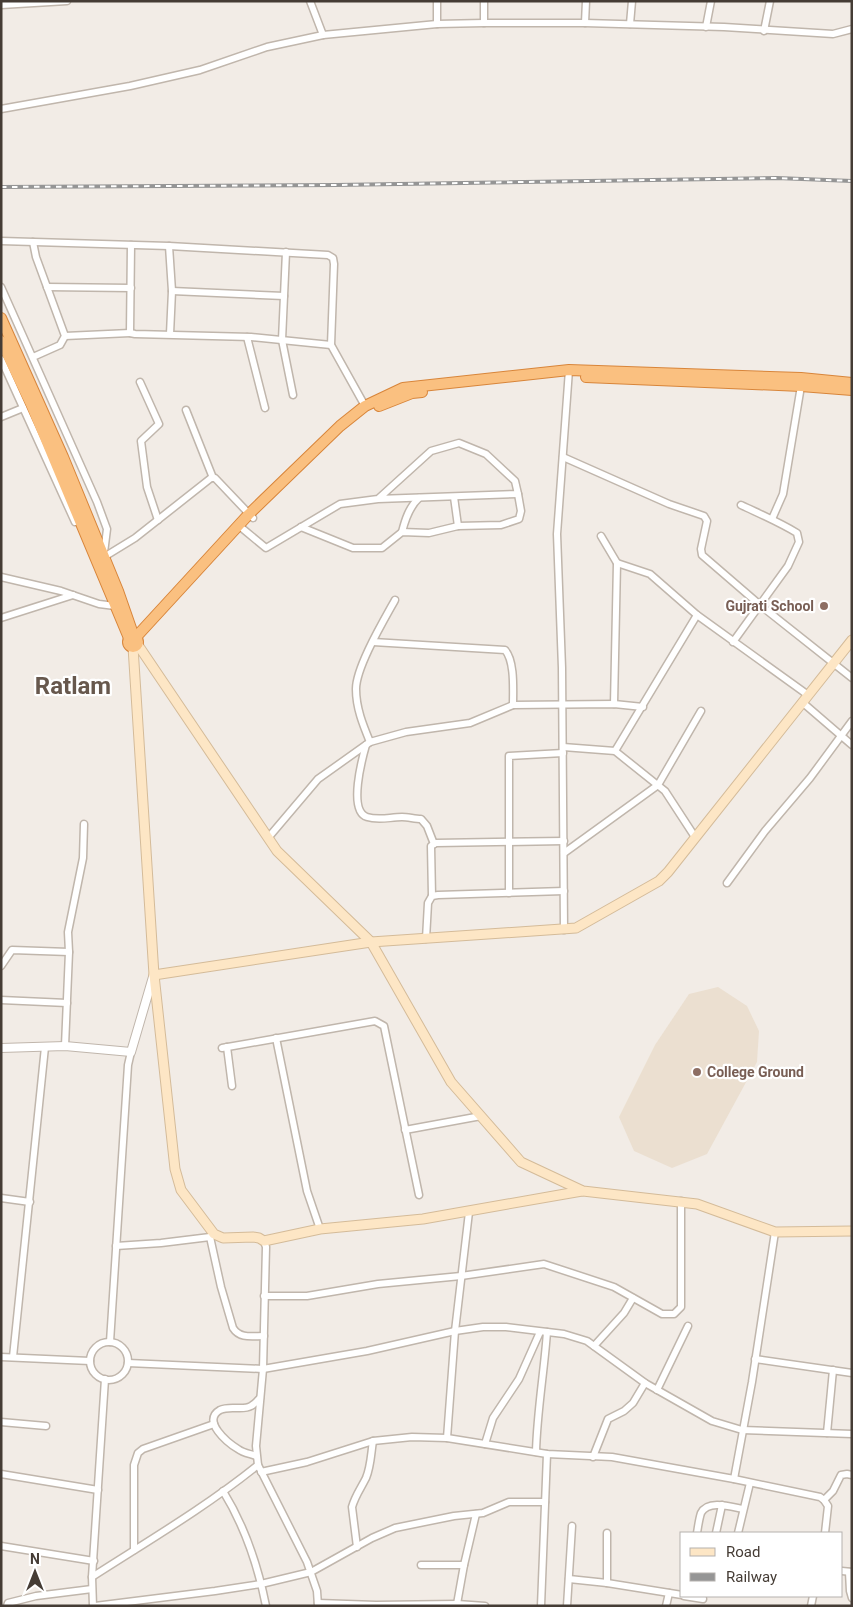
<svg xmlns="http://www.w3.org/2000/svg" width="853" height="1607" font-family="Roboto,sans-serif">
<style>
.education{fill:#ebdfd0}
.lines{fill:none;stroke-linecap:round;stroke-linejoin:round}
.minor-casing{stroke:#c0b6ac;stroke-width:9}
.tertiary-casing{stroke:#c0b6ac;stroke-width:10}
.secondary-casing{stroke:#d4bb99;stroke-width:11}
.trunk-casing{stroke:#d8853a;stroke-width:12}
.minor{stroke:#fff;stroke-width:6}
.tertiary{stroke:#fff;stroke-width:8}
.secondary{stroke:#fde6c5;stroke-width:9}
.trunk{stroke:#fac080;stroke-width:10}
.rail-casing{stroke:#959595;stroke-width:4}
.rail{stroke:#fff;stroke-width:2;stroke-dasharray:5.5;stroke-linecap:butt}
.education-dot{fill:#8d6e63;stroke:#fff;stroke-width:2}
.labels{text-anchor:middle;dominant-baseline:central;stroke-width:4.5;stroke-linejoin:round;paint-order:stroke}
.education-label{font-size:14px;font-weight:bold;fill:#785e54;stroke:#fff;text-anchor:end}
.town-label{font-size:24px;font-weight:bold;fill:#67584d;stroke:#fff}
</style>
<rect width="100%" height="100%" fill="#f2ece6"/>
<polygon class="education" points="718,987 747,1006 759,1031 757,1062 707,1154 672,1168 634,1151 619,1117 655,1045 689,994"/>
<g class="lines">
<defs>
<g id="minor">
<polyline points="437,1 437,24"/>
<polyline points="484,1 484,23"/>
<polyline points="1,5 67,1"/>
<polyline points="585,23 586,1"/>
<polyline points="630,24 632,1"/>
<polyline points="706,27 711,1"/>
<polyline points="764,31 770,1"/>
<polyline points="323,35 437,24 484,23 585,23 724,27 833,34 852,29"/>
<polyline points="1,109 130,86 200,70 267,47 323,35 310,1"/>
<polyline points="1,241 169,246 328,255 333,258 334,264 331,345 365,406"/>
<polyline points="33,242 36,257 65,336 60,345 33,357"/>
<polyline points="131,245 130,333 135,334 251,337 331,345"/>
<polyline points="169,246 172,291 170,334"/>
<polyline points="286,252 282,340 293,395"/>
<polyline points="1,287 97,502 107,529 104,553"/>
<polyline points="47,287 131,288"/>
<polyline points="172,291 284,296"/>
<polyline points="65,336 130,333"/>
<polyline points="247,337 265,408"/>
<polyline points="1,359 75,522"/>
<polyline points="140,382 159,424 141,441 147,487 158,520"/>
<polyline points="186,410 213,478"/>
<polyline points="1,417 23,408"/>
<polyline points="563,457 669,504 704,516 707,521 701,549 702,555 760,605 852,678"/>
<polyline points="454,497 458,526"/>
<polyline points="772,519 783,494 801,386"/>
<polyline points="301,527 353,548 382,548 402,532 429,533 458,526 501,525 519,519 521,511 518,494"/>
<polyline points="243,529 266,548 340,504 378,499 431,451 459,443 486,454 515,481 518,494 378,499"/>
<path d="M402,532C405,520 409,507 419,498"/>
<polyline points="601,536 617,563 614,704"/>
<polyline points="104,557 135,538 211,478 215,478 253,518"/>
<polyline points="617,563 650,574 697,615 808,695"/>
<polyline points="1,577 61,591 99,604 115,606"/>
<polyline points="1,618 73,595"/>
<path d="M373,642L505,650C515,661 513,690 513,705"/>
<path d="M733,642L788,566L799,542L797,533C779,522 760,514 741,505"/>
<polyline points="802,702 852,745"/>
<path d="M370,742C363,725 356,708 356,689C356,667 384,620 395,600"/>
<path d="M366,745C362,759 348,811 367,817C379,821 390,817 402,817C408,817 415,819 421,819L427,826L434,844"/>
<polyline points="563,747 615,751 665,791 695,837"/>
<polyline points="615,751 697,615"/>
<polyline points="268,838 318,779 370,742 406,732 470,723 513,705 614,704 643,707"/>
<polyline points="564,853 658,785 701,711"/>
<polyline points="727,883 765,831 810,778 852,721"/>
<polyline points="509,893 509,756 563,753"/>
<polyline points="432,896 431,846 436,843 564,841"/>
<polyline points="564,930 562,668 557,534 569,370"/>
<polyline points="426,939 428,903 432,896 438,895 564,891"/>
<polyline points="1,966 12,950 69,952"/>
<polyline points="1,1000 67,1003"/>
<polyline points="276,1038 307,1191 320,1229"/>
<polyline points="65,1046 69,952 68,932 83,858 84,824"/>
<polyline points="227,1047 232,1086"/>
<polyline points="222,1048 375,1021 384,1026 419,1195"/>
<polyline points="405,1130 481,1116"/>
<polyline points="1,1198 30,1202"/>
<path d="M210,1237L221,1287L233,1328C240,1339 252,1336 264,1336"/>
<polyline points="264,1241 266,1247 263,1369 256,1446 258,1465 307,1562 317,1591 318,1606"/>
<polyline points="116,1246 161,1243 210,1237 214,1234"/>
<polyline points="264,1296 307,1296 378,1284 461,1276 544,1264 614,1287 662,1314 674,1314 681,1307 681,1201"/>
<polyline points="110,1342 128,1065 131,1052"/>
<circle cx="109" cy="1361" r="19"/>
<polyline points="594,1346 624,1313 633,1298"/>
<polyline points="1,1357 90,1361"/>
<polyline points="13,1357 45,1047"/>
<polyline points="755,1359 852,1373"/>
<polyline points="128,1363 263,1369 367,1351 455,1331 483,1327 506,1327 564,1334 587,1341 645,1383 712,1421 742,1430 852,1434"/>
<polyline points="657,1390 688,1326"/>
<polyline points="1,1422 46,1426"/>
<polyline points="827,1433 833,1370"/>
<polyline points="447,1438 455,1331 469,1212"/>
<polyline points="485,1444 493,1418 519,1379 540,1332"/>
<path d="M536,1452C537,1412 544,1373 547,1332"/>
<path d="M256,1456C251,1454 243,1453 238,1449C228,1443 201,1421 220,1410C230,1405 243,1411 251,1406C255,1404 258,1400 260,1398"/>
<polyline points="593,1457 608,1419 624,1411 633,1403 645,1383"/>
<polyline points="261,1472 307,1462 373,1441 412,1437 447,1438 547,1454 612,1457 734,1479 820,1497 824,1500 828,1506 825,1533"/>
<polyline points="1,1474 98,1490"/>
<polyline points="734,1479 752,1382 775,1232"/>
<path d="M223,1491C244,1525 258,1566 266,1606"/>
<polyline points="824,1500 833,1491 841,1475 847,1474 852,1475"/>
<polyline points="607,1533 607,1583"/>
<path d="M697,1533C698,1527 699,1519 701,1513C708,1499 732,1507 743,1509"/>
<polyline points="716,1533 722,1505"/>
<polyline points="738,1533 750,1483"/>
<polyline points="1,1546 94,1561"/>
<path d="M357,1547L352,1507C355,1496 361,1488 366,1478C371,1466 371,1453 373,1441"/>
<polyline points="134,1550 134,1465 138,1453 143,1449 214,1424"/>
<polyline points="421,1565 464,1565"/>
<polyline points="842,1571 852,1572"/>
<polyline points="849,1572 850,1591 852,1598"/>
<path d="M92,1577C148,1541 206,1507 258,1465"/>
<polyline points="569,1579 607,1583 682,1595"/>
<polyline points="684,1596 703,1599"/>
<polyline points="318,1603 376,1605 457,1604 485,1606"/>
<polyline points="457,1604 464,1565 476,1514"/>
<polyline points="7,1606 8,1603 36,1596 92,1589"/>
<polyline points="93,1606 92,1577 105,1379"/>
<polyline points="95,1606 215,1591 261,1584 311,1572 372,1538 395,1528 454,1516 483,1513 509,1502 545,1502"/>
<polyline points="541,1606 547,1454"/>
<polyline points="567,1606 572,1526"/>
<polyline points="666,1606 669,1593"/>
<polyline points="811,1606 813,1596"/>
</g>
<polyline id="tertiary" points="1,1048 65,1046 131,1052 153,977"/>
<g id="secondary">
<polyline points="138,645 277,851 371,942 451,1082 521,1162 583,1191 697,1204 775,1232 852,1231"/>
<polyline points="133,647 154,975 175,1169 181,1190 214,1234 223,1238 253,1237 259,1238 264,1241 320,1229 423,1219 582,1191"/>
<polyline points="154,975 371,942 576,928 659,881 668,872 852,640"/>
</g>
<g id="trunk">
<polyline points="1,318 63,457 118,591 134,637"/>
<polyline points="1,341 31,404 129,638"/>
<polyline points="586,377 801,386 852,390"/>
<polyline points="379,406 412,393 422,392"/>
<circle cx="133" cy="642" r="5"/>
<polyline points="136,637 249,514 340,426 365,406 403,388 569,370 801,378 852,383"/>
</g>
</defs>
<use href="#minor" class="minor-casing"/>
<use href="#tertiary" class="tertiary-casing"/>
<use href="#secondary" class="secondary-casing"/>
<use href="#trunk" class="trunk-casing"/>
<use href="#minor" class="minor"/>
<use href="#tertiary" class="tertiary"/>
<use href="#secondary" class="secondary"/>
<use href="#trunk" class="trunk"/>
<defs>
<polyline id="rail" points="1,187 336,185 777,178 852,181"/>
</defs>
<use href="#rail" class="rail-casing"/>
<use href="#rail" class="rail"/>
</g>
<g class="education-dot">
<circle cx="824" cy="606" r="5"/>
<circle cx="697" cy="1072" r="5"/>
</g>
<g class="labels">
<g class="education-label">
<text x="814" y="606">Gujrati School</text>
<text x="707" y="1072" text-anchor="start">College Ground</text>
</g>
<g class="town-label">
<text x="73" y="686">Ratlam</text>
</g>
</g>
<rect width="853" height="1607" fill="none" stroke="#453c35" stroke-width="5"/>
<rect x="680" y="1532" width="162" height="65" fill="#ffffff" stroke="#b5b1ae"/>
<rect x="690" y="1548" width="25" height="8" fill="#fde6c5" stroke="#b5b1ae"/>
<text x="726" y="1557" font-size="15" fill="#453c35">Road</text>
<rect x="690" y="1573" width="25" height="8" fill="#959595" stroke="#b5b1ae"/>
<text x="726" y="1582" font-size="15" fill="#453c35">Railway</text>
<g transform="translate(35 1572)" stroke="#ffffff" stroke-width="4" paint-order="stroke">
<path d="M0-4L9 19L0 12L-9 19Z" fill="#453c35"/>
<text y="-8" font-size="14" font-weight="bold" text-anchor="middle" fill="#453c35">N</text>
</g>
</svg>
